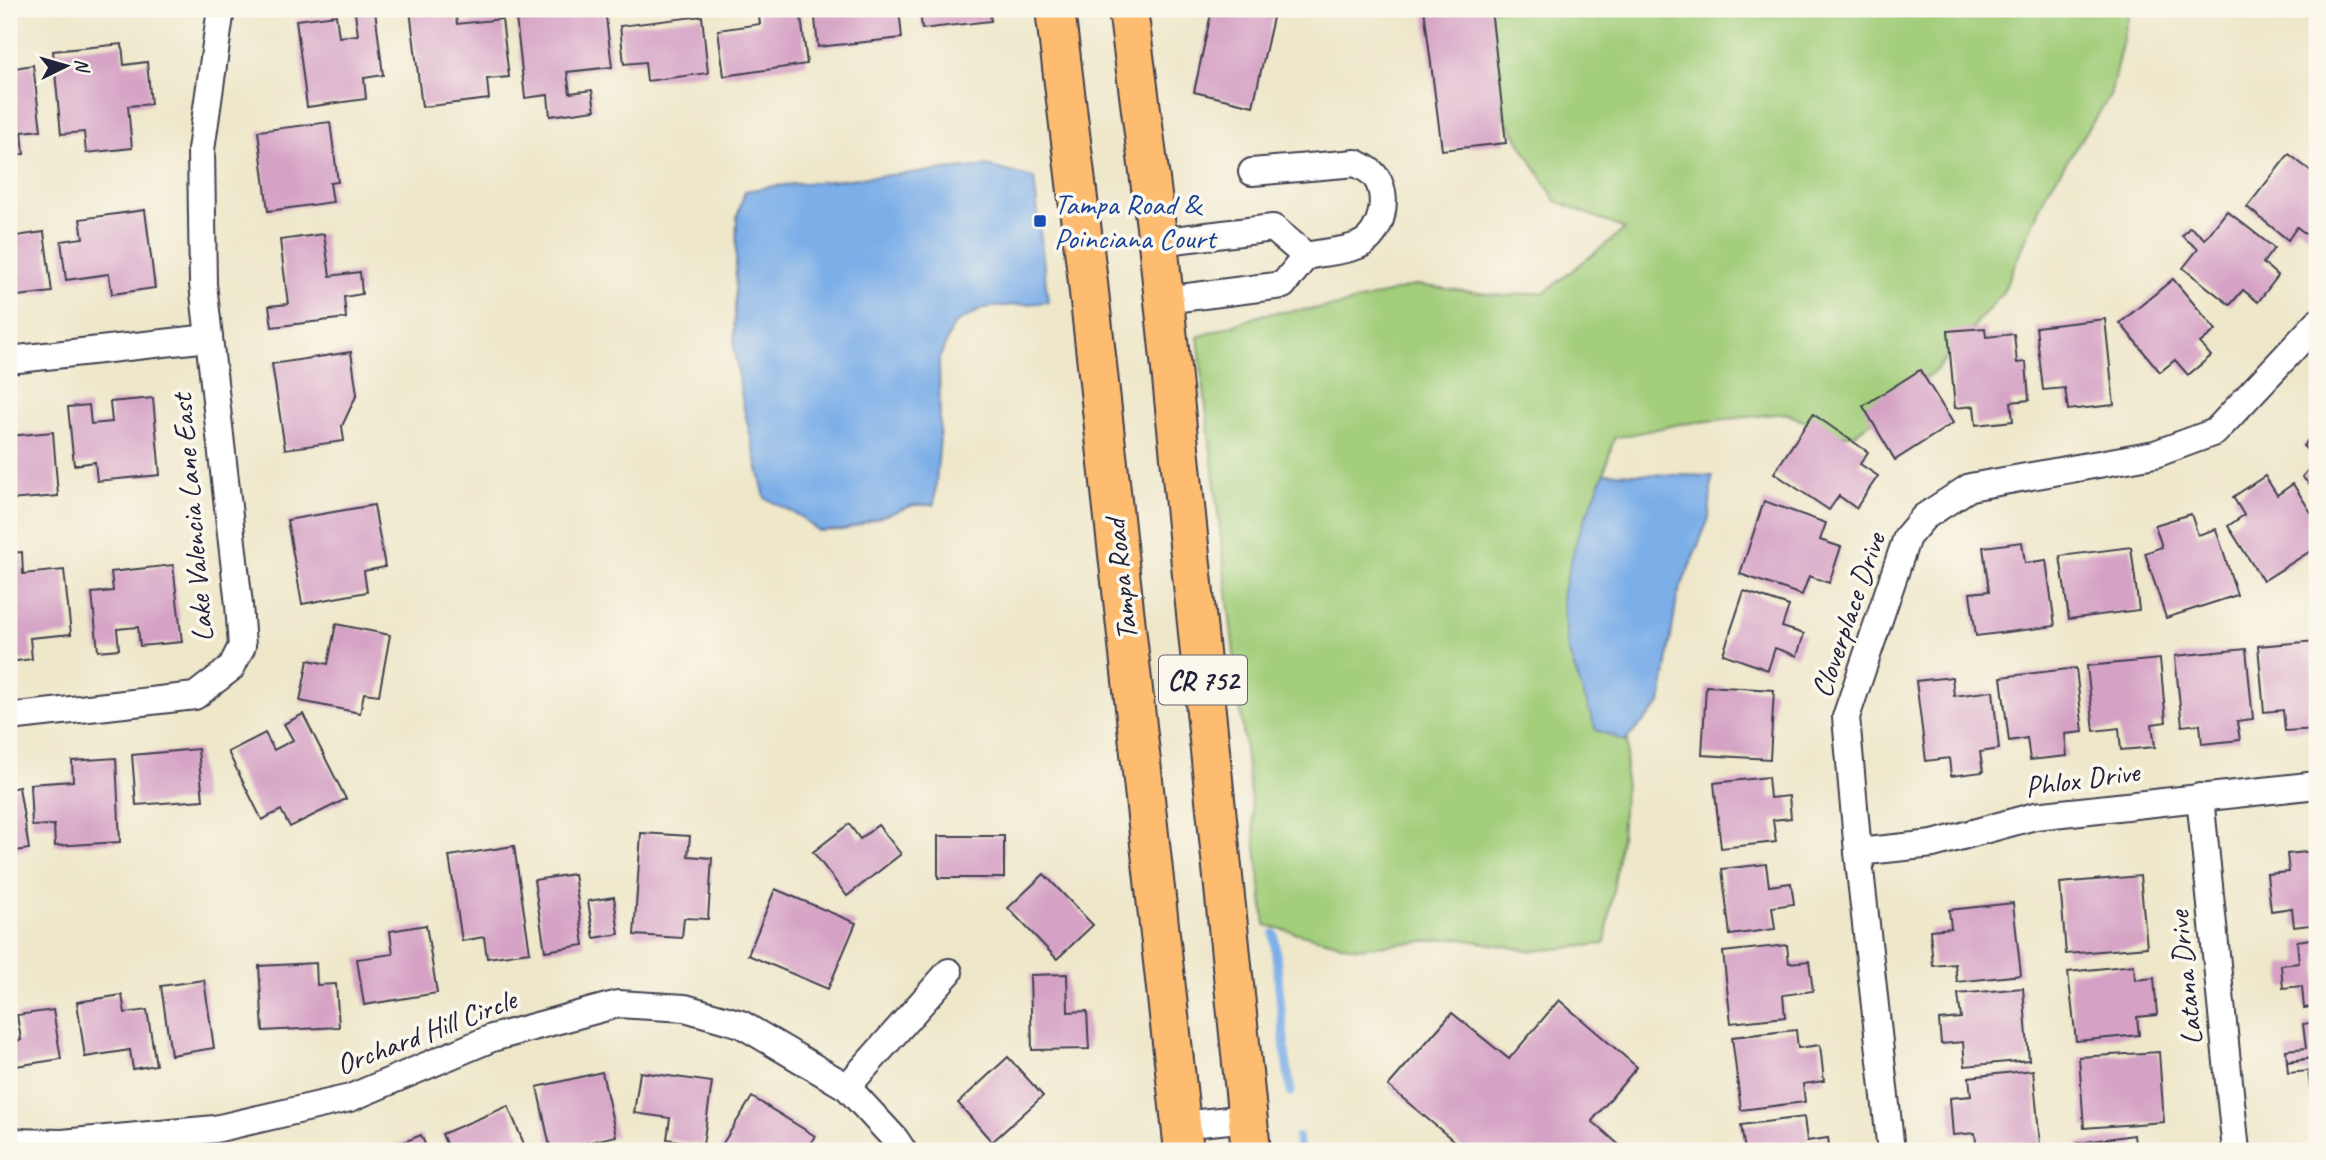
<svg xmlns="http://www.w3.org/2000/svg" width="2326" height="1160" font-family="Caveat,sans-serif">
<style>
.green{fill:#a3ce7b;stroke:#62785b;stroke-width:2}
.water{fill:#7caee8;stroke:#4f6892;stroke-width:2}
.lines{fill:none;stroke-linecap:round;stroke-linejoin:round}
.stream{stroke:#7caee8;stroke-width:9}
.building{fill:#d5a2c5}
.minor-casing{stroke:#414050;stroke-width:30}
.primary-casing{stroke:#414050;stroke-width:42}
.minor{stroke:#fff;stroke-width:26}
.primary{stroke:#febc70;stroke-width:38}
.transit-dot{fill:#1a4fb4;stroke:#fbf7ec;stroke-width:2.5}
.labels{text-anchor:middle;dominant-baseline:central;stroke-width:7;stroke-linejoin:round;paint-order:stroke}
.shield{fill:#fbf7ec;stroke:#636270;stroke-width:2}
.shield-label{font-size:28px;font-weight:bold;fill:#22223b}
.transit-label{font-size:30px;fill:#164399;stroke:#fbf7ec;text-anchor:start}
.street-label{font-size:30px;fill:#22223b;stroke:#fbf7ec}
</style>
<rect width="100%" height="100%" fill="#fbf7ec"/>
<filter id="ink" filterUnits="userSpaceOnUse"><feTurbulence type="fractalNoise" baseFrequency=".0143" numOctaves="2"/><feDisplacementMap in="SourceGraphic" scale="14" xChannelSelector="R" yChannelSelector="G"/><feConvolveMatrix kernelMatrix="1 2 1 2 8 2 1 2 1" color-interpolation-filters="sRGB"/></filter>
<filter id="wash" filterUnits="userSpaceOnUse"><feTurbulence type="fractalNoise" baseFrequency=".00686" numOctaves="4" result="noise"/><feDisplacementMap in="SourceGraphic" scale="28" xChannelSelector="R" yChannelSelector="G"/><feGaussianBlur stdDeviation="1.57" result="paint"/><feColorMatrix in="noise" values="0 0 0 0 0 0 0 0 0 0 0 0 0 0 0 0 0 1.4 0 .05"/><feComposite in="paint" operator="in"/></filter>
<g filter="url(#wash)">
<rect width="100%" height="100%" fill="#eee7ca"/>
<polygon class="green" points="1489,9 2130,9 2110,96 2046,193 2002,294 1936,370 1855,434 1835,436 1786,413 1680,424 1614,438 1604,473 1577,538 1624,741 1628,738 1621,838 1605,944 1532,951 1456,938 1357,948 1265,925 1198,337 1265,314 1338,306 1417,285 1505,296 1545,292 1625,229 1556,201 1492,97"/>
<g class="water">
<polygon points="987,166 1034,178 1048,302 984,308 954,324 939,359 940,438 934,505 914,505 844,530 818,531 800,516 765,498 743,404 734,348 737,217 745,191 774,186"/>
<polygon points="1604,473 1712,476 1709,518 1677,597 1661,703 1625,741 1596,730 1568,650 1562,595 1577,538"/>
</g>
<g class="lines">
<g class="stream">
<polyline points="1274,934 1286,1060 1291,1092"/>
<polyline points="1298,1137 1300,1151"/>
</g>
</g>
<g id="blocks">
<g class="building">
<polygon points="422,9 455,9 457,24 502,19 509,77 487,79 489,99 422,107 410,10"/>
<polygon points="515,9 560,9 560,12 605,9 612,67 567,72 570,93 592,90 595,110 550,116 548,95 525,98"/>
<polygon points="758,9 800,9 807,64 724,76 718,30 760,24"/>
<polygon points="814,9 899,9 902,38 818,47"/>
<polygon points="920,9 989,9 991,21 922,29"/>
<polygon points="1212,9 1275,9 1253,106 1194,92"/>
<polygon points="1424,9 1491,9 1506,143 1442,150"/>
<polygon points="375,10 383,75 364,78 366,99 307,107 296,20 336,15 339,37 358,35 355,13"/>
<polygon points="702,16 708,73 647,81 645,62 624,64 620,26"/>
<polygon points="122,44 124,65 147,62 151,104 128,106 132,148 86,153 84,132 61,134 53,51"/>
<polygon points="33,65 41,130 22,132 24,154 9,155 9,69"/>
<polygon points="330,122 338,182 330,183 333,202 268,211 258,131"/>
<polygon points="2289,154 2317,176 2317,229 2311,238 2297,227 2288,240 2247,207"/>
<polygon points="145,210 155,288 112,294 109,274 66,280 61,241 83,238 80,219"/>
<polygon points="2227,211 2274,248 2263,263 2278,276 2258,302 2243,290 2230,305 2183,268 2198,249 2182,236 2190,227 2205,239"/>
<polygon points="44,232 52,292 9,297 9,237"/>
<polygon points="324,234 330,276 360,272 362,294 344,297 346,318 272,327 269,306 288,304 280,240"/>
<polygon points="2173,279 2216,330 2200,343 2211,356 2188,375 2175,360 2160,372 2120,323"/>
<polygon points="2105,319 2114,405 2068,410 2065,388 2043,390 2036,327"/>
<polygon points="1985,328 1986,337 2014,334 2017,363 2026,362 2029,400 2011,402 2013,421 1976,425 1974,406 1955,408 1948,331"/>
<polygon points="351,352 357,394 342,426 344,441 285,449 272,364"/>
<polygon points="1920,370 1953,423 1895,460 1863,406"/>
<polygon points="153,398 160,475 97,481 95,462 74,465 68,407 89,405 91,424 112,422 110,402"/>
<polygon points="1813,414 1868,452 1860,464 1878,476 1856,508 1839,496 1829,510 1774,473"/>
<polygon points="2317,430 2317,459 2303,446"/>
<polygon points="53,432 58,496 9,500 9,436"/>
<polygon points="2317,460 2317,491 2302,477"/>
<polygon points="2265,476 2277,495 2293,484 2317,522 2317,547 2263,581 2228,526 2244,515 2233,497"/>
<polygon points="1764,501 1826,523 1820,540 1841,547 1829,583 1809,576 1802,595 1740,574"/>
<polygon points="374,505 385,567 364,571 367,592 302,604 287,520"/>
<polygon points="2191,514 2198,535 2216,529 2237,595 2166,618 2145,553 2162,547 2155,525"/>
<polygon points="2022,542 2025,563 2046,560 2055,626 1976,636 1970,593 1989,591 1983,547"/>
<polygon points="2131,547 2139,610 2069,619 2060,556"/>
<polygon points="22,552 23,574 64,570 71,634 30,638 32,659 9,662 9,553"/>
<polygon points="173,565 182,642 140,646 138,627 117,629 119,649 98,651 92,593 113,591 111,572"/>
<polygon points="1744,591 1789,606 1782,627 1804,634 1797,656 1775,648 1768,670 1723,654"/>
<polygon points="336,624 390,635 379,695 364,693 360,713 300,701 308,660 328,664"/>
<polygon points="2317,641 2317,729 2285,731 2283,710 2264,712 2258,646"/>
<polygon points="2246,649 2253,719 2237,721 2240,740 2202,744 2200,724 2182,726 2175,656"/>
<polygon points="2160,659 2166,722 2152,724 2155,747 2121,750 2119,728 2094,731 2087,666"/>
<polygon points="2076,668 2083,732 2065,734 2067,756 2030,760 2027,738 2009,741 2001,677"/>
<polygon points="1952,677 1954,696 1993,691 1999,749 1980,752 1983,772 1951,776 1949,758 1926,761 1916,681"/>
<polygon points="1706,686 1774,690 1770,759 1702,755"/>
<polygon points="303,714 346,799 290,827 281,810 262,820 228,752 265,733 274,750 293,740 284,724"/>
<polygon points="198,749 203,800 136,805 132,755"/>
<polygon points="116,758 120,842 55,846 54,825 32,826 30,784 73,781 72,761"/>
<polygon points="1768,777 1770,798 1789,796 1791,818 1773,820 1776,842 1721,848 1714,783"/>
<polygon points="19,787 29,849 9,852 9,789"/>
<polygon points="849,824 860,839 878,825 901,854 847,896 813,852"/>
<polygon points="641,833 690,836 688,856 712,858 708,919 684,918 682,938 634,935"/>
<rect x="938" y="836" width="66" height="42"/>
<polygon points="514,846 530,952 487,958 484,937 462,941 449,856"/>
<polygon points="2317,851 2317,924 2294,927 2292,908 2271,911 2267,874 2289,872 2287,854"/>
<polygon points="1766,864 1769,886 1791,883 1794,904 1772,907 1775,929 1730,935 1722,869"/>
<polygon points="574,874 584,945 545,951 534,880"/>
<polygon points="1044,874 1093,925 1057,959 1008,908"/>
<polygon points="2140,876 2147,947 2066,954 2060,883"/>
<polygon points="775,889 856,923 828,989 748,955"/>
<polygon points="614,897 619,934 594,938 588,901"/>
<polygon points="2013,903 2021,975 1957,982 1955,964 1933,966 1930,930 1951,928 1949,910"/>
<polygon points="426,925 437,993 364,1005 357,959 393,954 390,931"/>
<polygon points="2317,938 2317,1006 2304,1008 2302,986 2283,988 2281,965 2299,963 2297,941"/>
<polygon points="1787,945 1789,963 1809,961 1813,991 1783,995 1785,1017 1731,1023 1723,952"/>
<polygon points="316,963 317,985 336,984 339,1027 263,1031 259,966"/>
<polygon points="2134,965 2135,980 2154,978 2157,1015 2137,1017 2139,1035 2076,1041 2068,972"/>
<polygon points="1067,974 1068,1012 1087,1011 1089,1049 1032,1050 1030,975"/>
<polygon points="204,980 214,1048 171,1055 161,986"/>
<polygon points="2023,988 2029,1060 1965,1066 1963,1042 1941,1044 1939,1020 1961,1018 1958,994"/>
<polygon points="122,995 125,1013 147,1010 156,1065 133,1069 130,1050 85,1057 77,1002"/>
<polygon points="1559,1000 1637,1067 1592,1121 1626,1151 1466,1151 1388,1086 1452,1013 1509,1059"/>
<polygon points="53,1010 61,1059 9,1067 9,1042 21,1040 17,1015"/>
<polygon points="2317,1022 2317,1094 2311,1095 2308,1071 2288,1073 2287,1062 2313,1058 2287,1061 2286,1050 2306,1048 2303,1024"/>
<polygon points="1796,1030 1798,1048 1820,1045 1824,1081 1803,1084 1805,1102 1741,1110 1732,1037"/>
<polygon points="2159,1052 2164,1122 2084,1128 2079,1057"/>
<polygon points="1008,1057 1043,1096 992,1142 958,1103"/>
<polygon points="2033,1070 2040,1144 1977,1151 1975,1133 1953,1135 1950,1098 1971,1096 1969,1077"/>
<polygon points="602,1072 616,1136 551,1151 537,1087"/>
<polygon points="640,1072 712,1082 703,1145 667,1139 670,1118 634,1113"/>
<polygon points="752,1097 815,1136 805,1151 718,1151"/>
<polygon points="508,1106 527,1151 476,1151 474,1147 465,1151 449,1151 442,1134"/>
<polygon points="1804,1117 1807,1141 1828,1138 1830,1151 1745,1151 1741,1125"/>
<polygon points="421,1135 428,1151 382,1151"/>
<polygon points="2134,1135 2136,1151 2079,1151 2078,1143"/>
</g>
</g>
</g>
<g filter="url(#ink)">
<use href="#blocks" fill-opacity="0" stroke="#414050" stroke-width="2"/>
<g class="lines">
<defs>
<g id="minor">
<polyline points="1158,242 1273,228 1306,256"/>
<path d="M1164,300L1283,285L1306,256C1322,252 1344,252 1359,245C1382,236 1391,194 1374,175C1370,170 1362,166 1356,163L1252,172"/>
<polyline points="9,360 209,338"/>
<polyline points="9,717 195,696 231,668 242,646 239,605 203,284 201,150 221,9"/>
<polyline points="2200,797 2236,1151"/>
<polyline points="1858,852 1933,844 2035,816 2317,785"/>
<polyline points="847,1087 949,972"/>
<polyline points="1181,1125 1248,1118"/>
<polyline points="9,1142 62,1143 215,1129 350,1098 492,1038 618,1004 685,1008 741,1024 847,1087 895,1139 903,1151"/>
<polyline points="1891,1151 1858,852 1846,717 1907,537 1924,517 1970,487 2155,454 2215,432 2317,323"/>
</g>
<g id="primary">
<polyline points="1055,9 1087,274 1184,1151"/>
<polyline points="1128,9 1158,242 1251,1151"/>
</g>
</defs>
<use href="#minor" class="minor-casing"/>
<use href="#primary" class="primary-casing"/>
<use href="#minor" class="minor"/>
<use href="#primary" class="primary"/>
</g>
</g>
<rect class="transit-dot" x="1033" y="214" width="14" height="14" rx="3.5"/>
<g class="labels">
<rect class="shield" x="1159" y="655.5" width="88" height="49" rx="5"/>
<g class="shield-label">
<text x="1203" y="680">CR 752</text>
</g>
<g class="transit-label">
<text x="1054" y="204">Tampa Road &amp;<tspan x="1054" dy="34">Poinciana Court</tspan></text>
</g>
<g class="street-label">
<text transform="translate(192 518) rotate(-95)">Lake Valencia Lane East</text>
<text transform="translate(1121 580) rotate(-96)">Tampa Road</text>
<text transform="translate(1848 615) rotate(-71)">Cloverplace Drive</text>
<text transform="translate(2082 779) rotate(-8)">Phlox Drive</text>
<text transform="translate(2185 978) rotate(-96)">Latana Drive</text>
<text transform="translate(426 1032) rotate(-21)">Orchard Hill Circle</text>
</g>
</g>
<rect width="2326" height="1160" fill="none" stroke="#fbf7ec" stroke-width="35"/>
<g transform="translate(66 66) rotate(85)" stroke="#fbf7ec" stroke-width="5" paint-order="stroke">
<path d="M0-5L12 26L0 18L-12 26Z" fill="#22223b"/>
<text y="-10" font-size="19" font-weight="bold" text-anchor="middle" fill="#22223b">N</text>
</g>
</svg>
